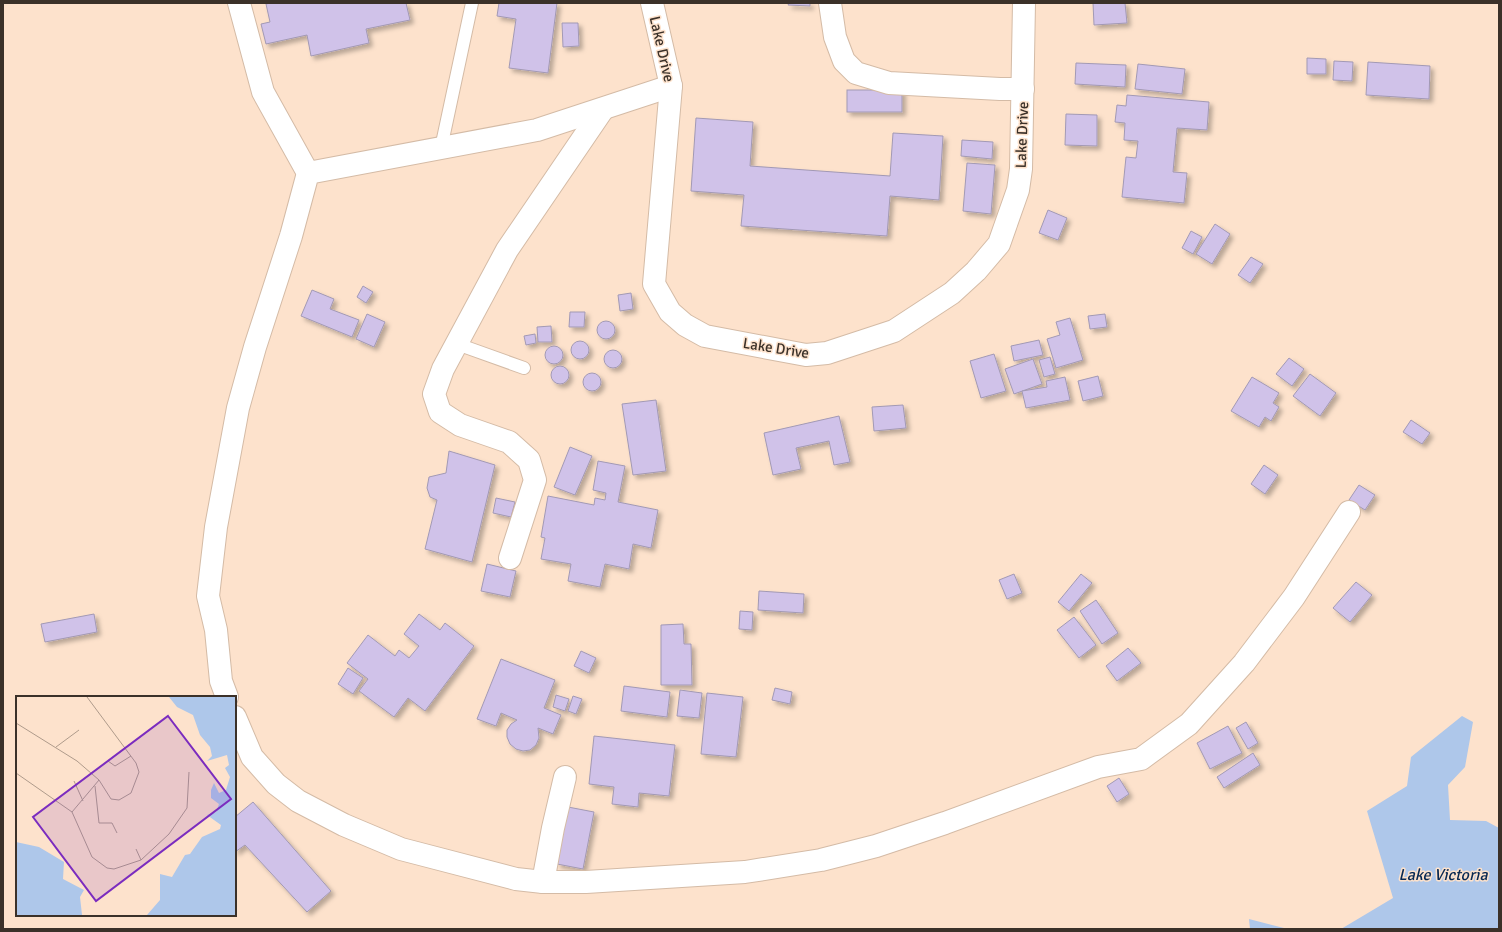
<svg xmlns="http://www.w3.org/2000/svg" width="1502" height="932" font-family="Signika,sans-serif">
<style>
.water{fill:#aec7ea}
.building{fill:#d0c2e9;stroke:#a299b4;filter:url(#shadow)}
.lines{fill:none;stroke-linecap:round;stroke-linejoin:round}
.service-casing{stroke:#d4bba6;stroke-width:14}
.minor-casing{stroke:#d4bba6;stroke-width:24}
.service{stroke:#fff;stroke-width:12}
.minor{stroke:#fff;stroke-width:22}
.labels{text-anchor:middle;dominant-baseline:central;stroke-width:3;stroke-linejoin:round;paint-order:stroke}
.street-label{font-size:15px;fill:#3b3129;stroke:#fde2cc}
.water-label{font-size:16px;font-style:italic;fill:#072853;stroke:#fde2cc}
.inset-road{fill:none;stroke:#af9b8b;stroke-width:1}
.view{fill:#7b2cbf;fill-opacity:0.15;stroke:#7b2cbf;stroke-width:2}
.inset-edge{fill:none;stroke:#3b3129;stroke-width:2}
</style>
<defs>
<filter id="shadow"><feDropShadow dx="3.5" dy="3.5" stdDeviation="2" flood-color="#0004"/></filter>
</defs>
<rect width="100%" height="100%" fill="#fde2cc"/>
<g class="water">
<polygon points="1462,716 1473,722 1465,767 1448,785 1450,820 1486,821 1499,828 1499,929 1341,929 1393,898 1367,811 1407,786 1411,757"/>
<polygon points="1249,919 1288,929 1250,929"/>
</g>
<g class="building">
<polygon points="270,3 406,3 410,20 366,29 369,43 311,56 307,35 266,44 261,24 270,22 266,4"/>
<polygon points="499,3 557,3 548,73 509,68 516,19 497,16"/>
<polygon points="789,3 810,3 810,6 788,5"/>
<polygon points="1093,3 1125,3 1127,23 1094,25"/>
<polygon points="562,23 578,23 579,46 563,47"/>
<polygon points="1307,58 1326,59 1326,74 1307,74"/>
<polygon points="1334,61 1353,62 1352,81 1333,80"/>
<polygon points="1368,62 1430,66 1429,99 1366,95"/>
<polygon points="1076,63 1126,65 1125,87 1075,84"/>
<polygon points="1138,64 1185,69 1182,94 1135,89"/>
<rect x="847" y="90" width="55" height="22"/>
<polygon points="1127,95 1209,102 1207,130 1177,128 1173,172 1187,173 1184,203 1122,197 1126,157 1136,158 1138,141 1124,140 1125,123 1115,122 1117,105 1126,106"/>
<polygon points="1066,114 1097,115 1097,146 1065,145"/>
<polygon points="696,118 753,122 750,166 890,176 893,133 943,136 939,200 890,196 887,236 741,226 744,195 691,191"/>
<polygon points="962,140 993,142 992,159 961,156"/>
<polygon points="967,163 995,165 991,214 963,211"/>
<polygon points="1048,210 1067,218 1058,240 1039,233"/>
<polygon points="1215,224 1230,234 1212,264 1196,254"/>
<polygon points="1191,231 1202,237 1193,254 1182,248"/>
<polygon points="1251,257 1263,264 1250,283 1238,275"/>
<polygon points="363,286 373,292 366,303 357,297"/>
<polygon points="312,290 334,299 330,309 359,320 352,337 301,316"/>
<polygon points="631,293 633,309 620,311 618,295"/>
<polygon points="570,312 585,312 584,327 569,327"/>
<polygon points="367,314 385,322 374,347 356,339"/>
<polygon points="1105,314 1107,327 1090,329 1088,316"/>
<polygon points="1070,318 1083,360 1056,368 1047,339 1060,335 1056,322"/>
<circle cx="606" cy="330" r="9"/>
<polygon points="551,326 552,342 538,342 537,327"/>
<polygon points="535,334 536,343 526,345 524,336"/>
<polygon points="1039,340 1043,355 1014,361 1011,346"/>
<circle cx="580" cy="350" r="9"/>
<circle cx="554" cy="355" r="9"/>
<circle cx="613" cy="359" r="9"/>
<polygon points="994,354 1006,391 981,398 970,361"/>
<polygon points="1050,357 1055,374 1044,377 1039,360"/>
<polygon points="1289,358 1304,369 1292,386 1276,374"/>
<polygon points="1033,359 1042,384 1014,394 1005,369"/>
<circle cx="560" cy="375" r="9"/>
<circle cx="592" cy="382" r="9"/>
<polygon points="1310,374 1336,393 1320,416 1293,396"/>
<polygon points="1098,376 1103,396 1083,401 1078,381"/>
<polygon points="1065,377 1070,400 1026,408 1022,391 1047,387 1046,381"/>
<polygon points="1252,377 1279,393 1273,403 1279,407 1271,421 1265,417 1259,427 1231,411"/>
<polygon points="656,400 666,471 633,475 622,404"/>
<polygon points="903,405 906,428 874,431 872,407"/>
<polygon points="839,416 850,462 834,465 829,441 796,448 801,469 773,475 764,433"/>
<polygon points="1411,420 1430,433 1422,444 1403,432"/>
<polygon points="570,447 592,456 575,495 554,487"/>
<polygon points="449,451 495,465 472,562 425,549 437,500 430,497 427,488 429,477 446,473"/>
<polygon points="598,461 625,466 618,502 658,510 651,548 633,544 629,569 605,564 600,587 568,581 571,564 541,559 545,538 541,537 548,496 594,505 595,498 605,500 606,493 593,490"/>
<polygon points="1264,465 1278,475 1265,494 1251,484"/>
<polygon points="1359,485 1375,495 1365,510 1349,500"/>
<polygon points="496,498 515,502 511,517 493,513"/>
<polygon points="487,564 516,571 510,597 481,591"/>
<polygon points="1014,574 1022,593 1007,599 999,580"/>
<polygon points="1081,574 1092,583 1069,611 1058,602"/>
<polygon points="1356,582 1372,595 1350,622 1333,608"/>
<polygon points="759,591 804,594 803,613 758,610"/>
<polygon points="1096,600 1118,633 1102,644 1080,611"/>
<polygon points="740,611 753,612 752,630 739,629"/>
<polygon points="94,614 97,632 45,642 41,624"/>
<polygon points="419,614 440,630 445,623 474,646 425,711 408,698 394,717 359,691 368,679 347,663 368,635 395,656 399,650 409,658 419,646 404,634"/>
<polygon points="1074,617 1096,645 1079,658 1057,630"/>
<polygon points="683,624 684,644 691,644 692,685 661,685 661,625"/>
<polygon points="1128,648 1141,663 1117,681 1106,666"/>
<polygon points="581,651 596,658 589,673 574,666"/>
<polygon points="501,659 555,680 544,708 561,715 553,734 538,728 539,738 536,745 530,750 523,751 516,749 510,744 507,737 507,730 511,724 517,720 501,713 496,726 477,719"/>
<polygon points="348,668 363,678 353,694 338,684"/>
<polygon points="624,686 670,692 667,717 621,711"/>
<polygon points="775,688 792,692 790,704 772,700"/>
<polygon points="680,690 702,693 699,718 677,716"/>
<polygon points="707,693 743,697 736,757 701,754"/>
<polygon points="556,695 569,699 565,711 553,707"/>
<polygon points="573,696 582,699 576,714 568,711"/>
<polygon points="1246,722 1258,743 1248,749 1236,728"/>
<polygon points="1228,726 1242,753 1210,769 1197,743"/>
<polygon points="594,736 675,745 669,796 639,793 638,807 612,804 614,787 589,784"/>
<polygon points="1253,753 1260,765 1224,788 1217,777"/>
<polygon points="1119,778 1129,794 1117,802 1107,786"/>
<polygon points="253,802 331,891 307,912 245,845 235,852 235,817"/>
<polygon points="568,807 594,812 583,869 557,864"/>
</g>
<g class="lines">
<defs>
<g id="service">
<polyline points="441,148 472,3"/>
<polyline points="457,344 524,368"/>
</g>
<g id="minor">
<polyline points="239,3 263,92 308,173"/>
<polyline points="652,3 671,86 654,284 670,312 685,325 705,336 806,355 827,353 894,331 952,293 976,271 999,244 1018,190 1021,169 1024,3"/>
<polyline points="830,3 835,37 844,61 856,73 889,83 1000,89 1023,89"/>
<polyline points="510,558 535,480 529,460 509,442 460,425 440,412 434,394 443,369 507,250 603,109"/>
<polyline points="227,697 221,681 216,630 208,596 216,527 238,408 255,347 291,236 308,173 537,130 671,86"/>
<polyline points="235,717 252,757 276,784 298,801 344,825 401,849 516,879 543,882 586,882 745,872 821,860 876,846 945,823 1098,767 1141,759 1189,724 1244,663 1294,597 1349,512"/>
<polyline points="543,882 553,828 565,777"/>
</g>
</defs>
<use href="#service" class="service-casing"/>
<use href="#minor" class="minor-casing"/>
<use href="#service" class="service"/>
<use href="#minor" class="minor"/>
</g>
<g class="labels">
<g class="street-label">
<text transform="translate(662 49) rotate(77)">Lake Drive</text>
<text transform="translate(1022 135) rotate(-88)">Lake Drive</text>
<text transform="translate(776 348) rotate(9)">Lake Drive</text>
</g>
<g class="water-label">
<text x="1443" y="875">Lake Victoria</text>
</g>
</g>
<g transform="translate(16 696)">
<rect width="220" height="220" fill="#fde2cc"/>
<path d="M153,1H220V219H131L144,204V178L156,181L169,159L174,158L186,141L204,133L205,129L191,119L200,116L203,108L195,102V94L198,87L203,97L210,94L214,81L209,72L213,69L211,59L191,65L196,60L194,51L184,39L177,19L161,11ZM0,146L23,151L48,166L47,183L68,194L64,201L66,219H0Z" fill="#aec7ea"/>
<path class="inset-road" d="M0,27L61,65L83,84L95,103L103,104L115,97L123,76L120,67L71,1M40,51L63,34M92,65L99,70L115,60M0,77L56,116M83,84L56,116L76,161L91,172L98,173L125,164L153,138L171,112L173,76M58,85L67,105M79,90L83,127H96L101,137M120,153L125,164"/>
<path class="view" d="M152,20L215,103L80,205L17,121Z"/>
<rect width="220" height="220" class="inset-edge"/>
</g>
<rect width="1502" height="932" fill="none" stroke="#3b3129" stroke-width="8"/>
</svg>
